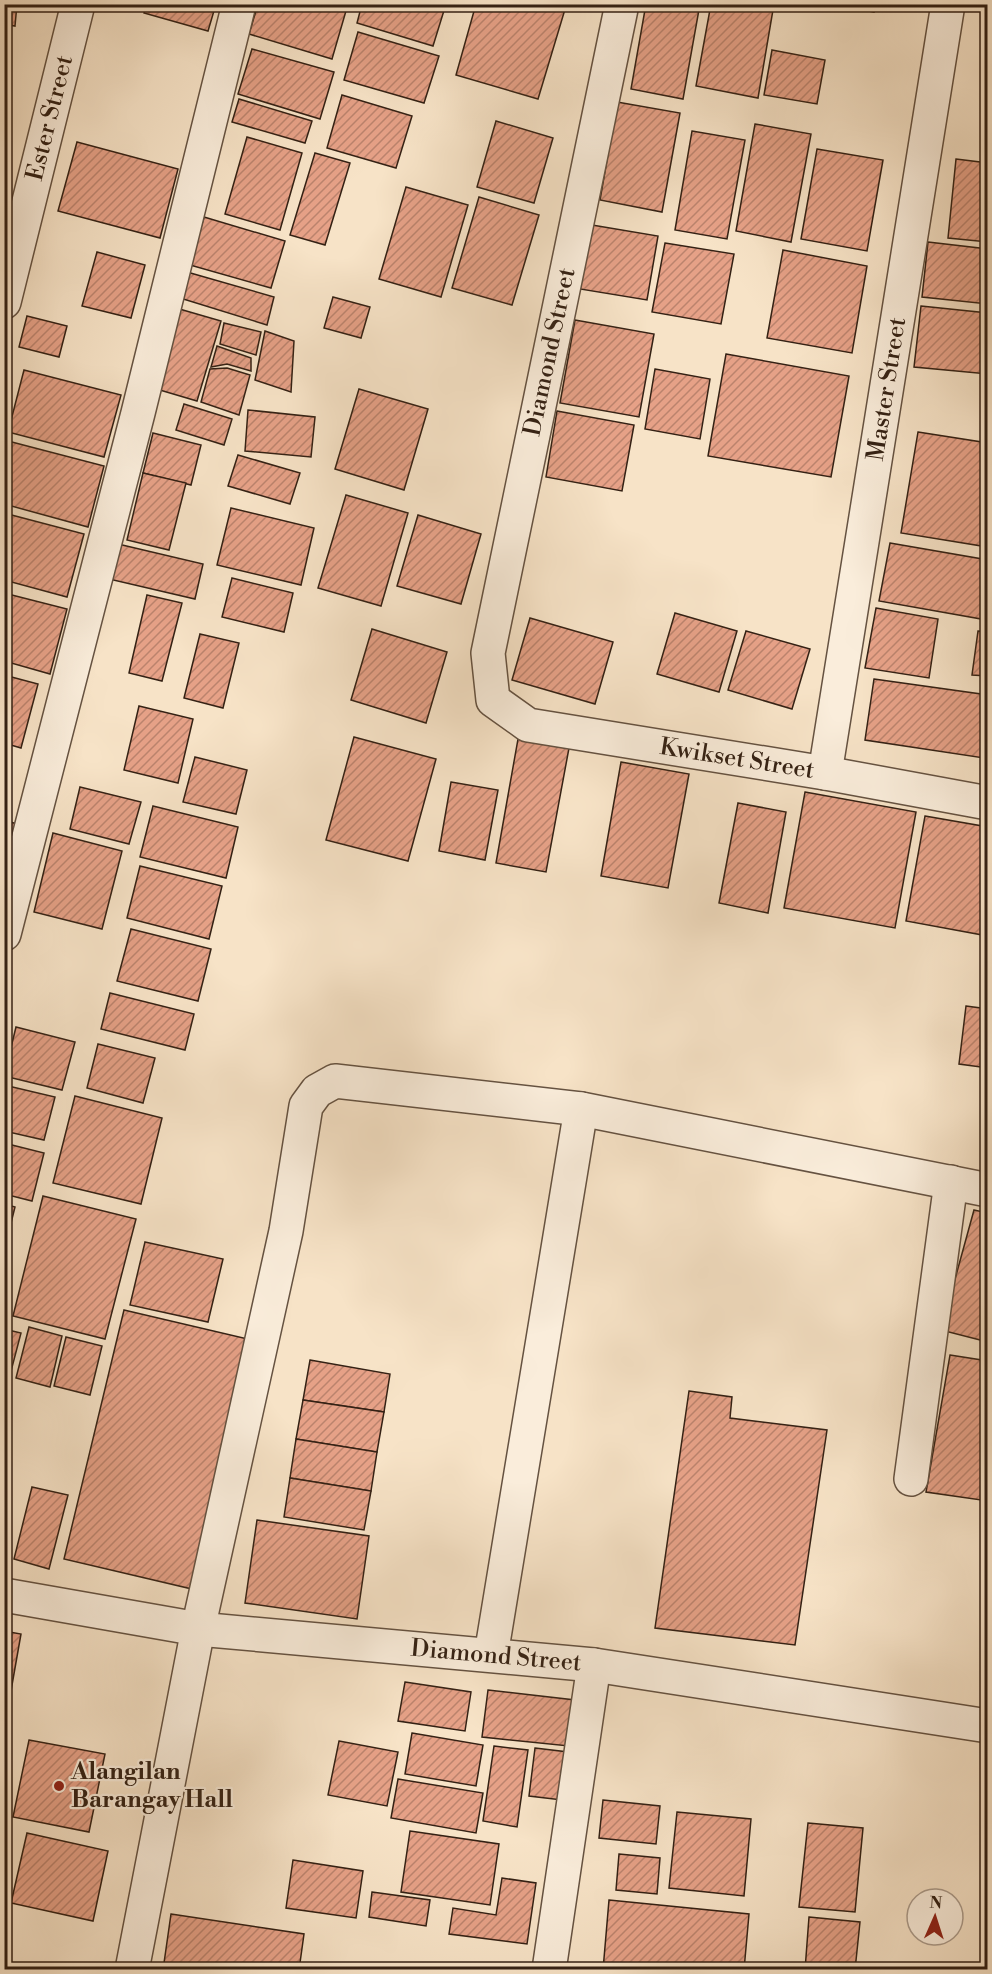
<svg xmlns="http://www.w3.org/2000/svg" width="992" height="1974" font-family="'Libre Bodoni',serif">
<style>
.building{fill:url(#building-hatch);stroke:#342114;stroke-width:1.5}
.lines{fill:none;stroke-linecap:round;stroke-linejoin:round}
.minor-casing{stroke:#655241;stroke-width:36}
.minor{stroke:#faeddb;stroke-width:33}
.poi-dot{fill:#8f2418;stroke:#faeddb;stroke-width:2}
.labels{text-anchor:middle;dominant-baseline:central;stroke-width:4.5;stroke-linejoin:round;paint-order:stroke}
.street-label{font-size:24px;fill:#342114;stroke:#faeddb}
.poi-label{font-size:24px;font-weight:bold;fill:#342114;stroke:#faeddb;text-anchor:start}
</style>
<defs>
<pattern id="building-hatch" width="6" height="6" patternUnits="userSpaceOnUse" patternTransform="scale(1.5)"><rect width="6" height="6" fill="#e6a187"/><path d="M-1 1l2-2M0 6l6-6M5 7l2-2" fill="none" stroke="#bb836d"/></pattern>
</defs>
<rect width="100%" height="100%" fill="#f7e3c7"/>
<filter id="stains"><feTurbulence type="fractalNoise" baseFrequency=".00333" numOctaves="4"/><feColorMatrix values="0 0 0 0 .2 0 0 0 0 .09 0 0 0 0 .02 0 0 0 .5 -.17"/></filter>
<radialGradient id="worn" r=".72"><stop offset=".6" stop-color="#630" stop-opacity="0"/><stop offset="1" stop-color="#630" stop-opacity=".3"/></radialGradient>
<g class="building">
<polygon points="4,4 17,4 15,26 4,24"/>
<polygon points="146,4 216,4 208,31 144,13"/>
<polygon points="258,4 348,4 332,59 249,34"/>
<polygon points="362,4 446,4 433,46 357,23"/>
<polygon points="476,4 566,6 538,99 456,75"/>
<polygon points="646,4 700,4 683,99 631,89"/>
<polygon points="711,4 774,4 758,98 696,86"/>
<polygon points="834,4 876,4 874,12"/>
<polygon points="358,32 439,56 424,103 344,80"/>
<polygon points="252,49 334,72 320,119 238,94"/>
<polygon points="772,50 825,60 817,104 764,95"/>
<polygon points="342,95 412,116 396,168 327,148"/>
<polygon points="239,99 312,121 305,143 232,122"/>
<polygon points="617,102 680,113 662,212 600,200"/>
<polygon points="496,121 553,138 534,203 477,187"/>
<polygon points="755,124 811,134 791,242 736,231"/>
<polygon points="692,131 745,140 727,239 675,230"/>
<polygon points="247,137 302,153 280,230 225,214"/>
<polygon points="77,142 178,169 160,238 58,211"/>
<polygon points="817,149 883,160 867,251 801,239"/>
<polygon points="315,153 350,163 325,245 290,235"/>
<polygon points="956,159 988,163 988,242 948,238"/>
<polygon points="406,187 468,205 441,297 379,279"/>
<polygon points="479,197 539,215 512,305 452,288"/>
<polygon points="204,217 285,241 271,288 190,265"/>
<polygon points="592,225 658,236 647,300 580,289"/>
<polygon points="928,242 988,249 988,304 922,297"/>
<polygon points="665,243 734,254 721,324 652,312"/>
<polygon points="783,250 867,266 852,353 767,338"/>
<polygon points="97,252 145,265 131,318 82,306"/>
<polygon points="187,272 274,297 267,325 180,298"/>
<polygon points="333,297 370,307 361,338 324,328"/>
<polygon points="921,306 988,313 988,374 914,367"/>
<polygon points="176,308 221,321 197,401 153,388"/>
<polygon points="27,316 67,326 59,357 19,347"/>
<polygon points="575,320 654,334 639,417 560,403"/>
<polygon points="224,323 261,332 256,355 220,344"/>
<polygon points="265,331 294,341 291,392 255,380"/>
<polygon points="217,346 251,358 251,371 227,364 211,367"/>
<polygon points="726,354 849,376 831,477 708,456"/>
<polygon points="227,368 250,375 239,415 201,402 210,369"/>
<polygon points="655,369 710,379 700,439 645,429"/>
<polygon points="24,370 121,395 104,457 8,432"/>
<polygon points="359,389 428,409 404,490 335,469"/>
<polygon points="184,404 232,419 224,445 176,430"/>
<polygon points="248,410 315,417 311,457 245,451"/>
<polygon points="557,411 634,425 622,491 546,477"/>
<polygon points="918,432 988,443 988,547 901,533"/>
<polygon points="153,433 201,445 191,485 143,473"/>
<polygon points="8,441 104,466 88,527 4,504 4,455"/>
<polygon points="238,455 300,473 290,504 228,486"/>
<polygon points="143,473 186,483 169,550 127,540"/>
<polygon points="346,495 408,513 381,606 318,588"/>
<polygon points="231,508 314,528 301,585 217,565"/>
<polygon points="4,513 84,534 67,597 4,580"/>
<polygon points="418,515 481,534 461,604 397,586"/>
<polygon points="890,543 988,560 987,620 879,601"/>
<polygon points="118,544 203,564 195,599 109,579"/>
<polygon points="232,578 293,593 284,632 222,617"/>
<polygon points="4,593 67,609 50,674 4,661"/>
<polygon points="147,595 182,603 162,681 129,673"/>
<polygon points="876,608 938,619 929,678 865,668"/>
<polygon points="675,613 737,631 719,692 657,674"/>
<polygon points="530,618 613,642 595,704 512,680"/>
<polygon points="372,629 447,652 426,723 351,700"/>
<polygon points="746,631 810,649 792,709 728,690"/>
<polygon points="978,631 988,632 988,676 972,675"/>
<polygon points="200,634 239,643 223,708 184,698"/>
<polygon points="4,675 38,684 21,748 4,743"/>
<polygon points="874,679 988,695 988,737 984,758 865,740"/>
<polygon points="139,706 193,719 178,783 124,770"/>
<polygon points="354,737 436,759 408,861 326,840"/>
<polygon points="518,739 569,748 546,872 496,863"/>
<polygon points="195,757 247,770 236,814 183,802"/>
<polygon points="621,762 689,774 668,888 601,876"/>
<polygon points="451,782 498,790 485,860 439,851"/>
<polygon points="80,787 141,802 129,844 70,829"/>
<polygon points="805,792 916,812 895,928 784,908"/>
<polygon points="738,803 786,812 768,913 719,903"/>
<polygon points="153,806 238,827 226,878 140,857"/>
<polygon points="925,816 988,827 988,936 906,921"/>
<polygon points="4,820 17,824 4,873"/>
<polygon points="53,833 122,851 102,929 34,912"/>
<polygon points="140,866 222,886 209,939 127,918"/>
<polygon points="131,929 211,949 198,1001 117,981"/>
<polygon points="110,993 194,1014 185,1050 101,1029"/>
<polygon points="966,1006 988,1009 988,1068 959,1064"/>
<polygon points="16,1027 75,1042 62,1090 4,1076"/>
<polygon points="98,1044 155,1058 143,1103 87,1088"/>
<polygon points="4,1085 55,1097 44,1140 4,1131"/>
<polygon points="75,1096 162,1118 141,1204 53,1183"/>
<polygon points="4,1143 44,1153 32,1201 4,1194"/>
<polygon points="43,1196 136,1219 105,1339 13,1316"/>
<polygon points="4,1204 15,1207 4,1251"/>
<polygon points="974,1210 988,1213 988,1342 941,1330"/>
<polygon points="145,1242 223,1259 208,1322 130,1305"/>
<polygon points="124,1310 252,1340 192,1589 64,1559"/>
<polygon points="29,1327 62,1336 50,1387 16,1378"/>
<polygon points="4,1329 21,1333 10,1375 4,1374"/>
<polygon points="66,1337 102,1346 90,1395 54,1386"/>
<polygon points="950,1355 988,1361 988,1501 926,1492"/>
<polygon points="310,1360 390,1374 384,1412 303,1400"/>
<polygon points="689,1391 732,1397 730,1418 827,1430 795,1645 655,1628"/>
<polygon points="303,1400 384,1412 377,1452 296,1439"/>
<polygon points="296,1439 377,1452 371,1491 290,1478"/>
<polygon points="290,1478 371,1491 364,1530 284,1517"/>
<polygon points="32,1487 68,1495 49,1569 14,1559"/>
<polygon points="257,1520 369,1536 357,1619 245,1603"/>
<polygon points="4,1631 21,1634 9,1702 4,1701"/>
<polygon points="405,1682 471,1692 465,1731 398,1721"/>
<polygon points="488,1690 575,1700 569,1746 482,1737"/>
<polygon points="412,1733 483,1745 476,1786 405,1774"/>
<polygon points="29,1740 105,1754 89,1832 13,1817"/>
<polygon points="339,1741 398,1752 387,1806 328,1795"/>
<polygon points="494,1746 528,1750 517,1827 483,1821"/>
<polygon points="535,1748 568,1752 562,1800 529,1796"/>
<polygon points="398,1779 483,1793 476,1833 391,1818"/>
<polygon points="603,1800 660,1806 656,1844 599,1838"/>
<polygon points="677,1812 751,1819 744,1896 669,1888"/>
<polygon points="808,1823 863,1828 855,1912 799,1907"/>
<polygon points="410,1831 499,1844 490,1905 401,1892"/>
<polygon points="27,1833 108,1851 93,1921 11,1903"/>
<polygon points="619,1854 660,1858 657,1894 616,1890"/>
<polygon points="293,1860 363,1871 356,1918 286,1908"/>
<polygon points="502,1878 536,1883 527,1944 449,1934 453,1908 496,1915"/>
<polygon points="372,1892 430,1900 426,1926 369,1917"/>
<polygon points="609,1900 749,1914 744,1970 603,1970"/>
<polygon points="171,1914 304,1934 299,1970 163,1970"/>
<polygon points="809,1917 860,1922 855,1970 805,1970"/>
</g>
<g class="lines">
<defs>
<g id="minor">
<polyline points="622,4 488,653 493,700 528,725 825,773 988,803"/>
<polyline points="4,302 78,4"/>
<polyline points="825,773 948,4"/>
<polyline points="4,934 138,413 239,4"/>
<polyline points="911,1479 951,1182"/>
<polyline points="4,1595 198,1629 594,1665 988,1726"/>
<polyline points="491,1655 581,1109"/>
<polyline points="132,1970 198,1629 286,1231 306,1106 317,1091 335,1081 581,1109 988,1190"/>
<polyline points="549,1970 594,1665"/>
</g>
</defs>
<use href="#minor" class="minor-casing"/>
<use href="#minor" class="minor"/>
</g>
<circle class="poi-dot" cx="59" cy="1786" r="6"/>
<g class="labels">
<g class="street-label">
<text transform="translate(50 118) rotate(-76)">Ester Street</text>
<text transform="translate(550 352) rotate(-78)">Diamond Street</text>
<text transform="translate(887 389) rotate(-81)">Master Street</text>
<text transform="translate(737 759) rotate(9)">Kwikset Street</text>
<text transform="translate(496 1656) rotate(5)">Diamond Street</text>
</g>
<g class="poi-label">
<text x="71" y="1772">Alangilan<tspan x="71" dy="28">Barangay Hall</tspan></text>
</g>
</g>
<rect width="992" height="1974" fill="none" stroke="#f7e3c7" stroke-width="24"/>
<rect x="6" y="6" width="980" height="1962" fill="none" stroke="#342114" stroke-width="3"/>
<rect x="12" y="12" width="968" height="1950" fill="none" stroke="#342114" stroke-width="1.5"/>
<g transform="translate(935 1917) rotate(3)"><circle r="28" fill="#faeddb" stroke="#ab9b8b" stroke-width="1.5"/>
<path d="M0-4.5L10 22L0 15L-10 22Z" fill="#8f2418"/>
<text y="-9" font-size="16" font-weight="bold" text-anchor="middle" fill="#342114">N</text>
</g>
<rect width="100%" height="100%" filter="url(#stains)"/>
<rect width="100%" height="100%" fill="url(#worn)"/>
</svg>
